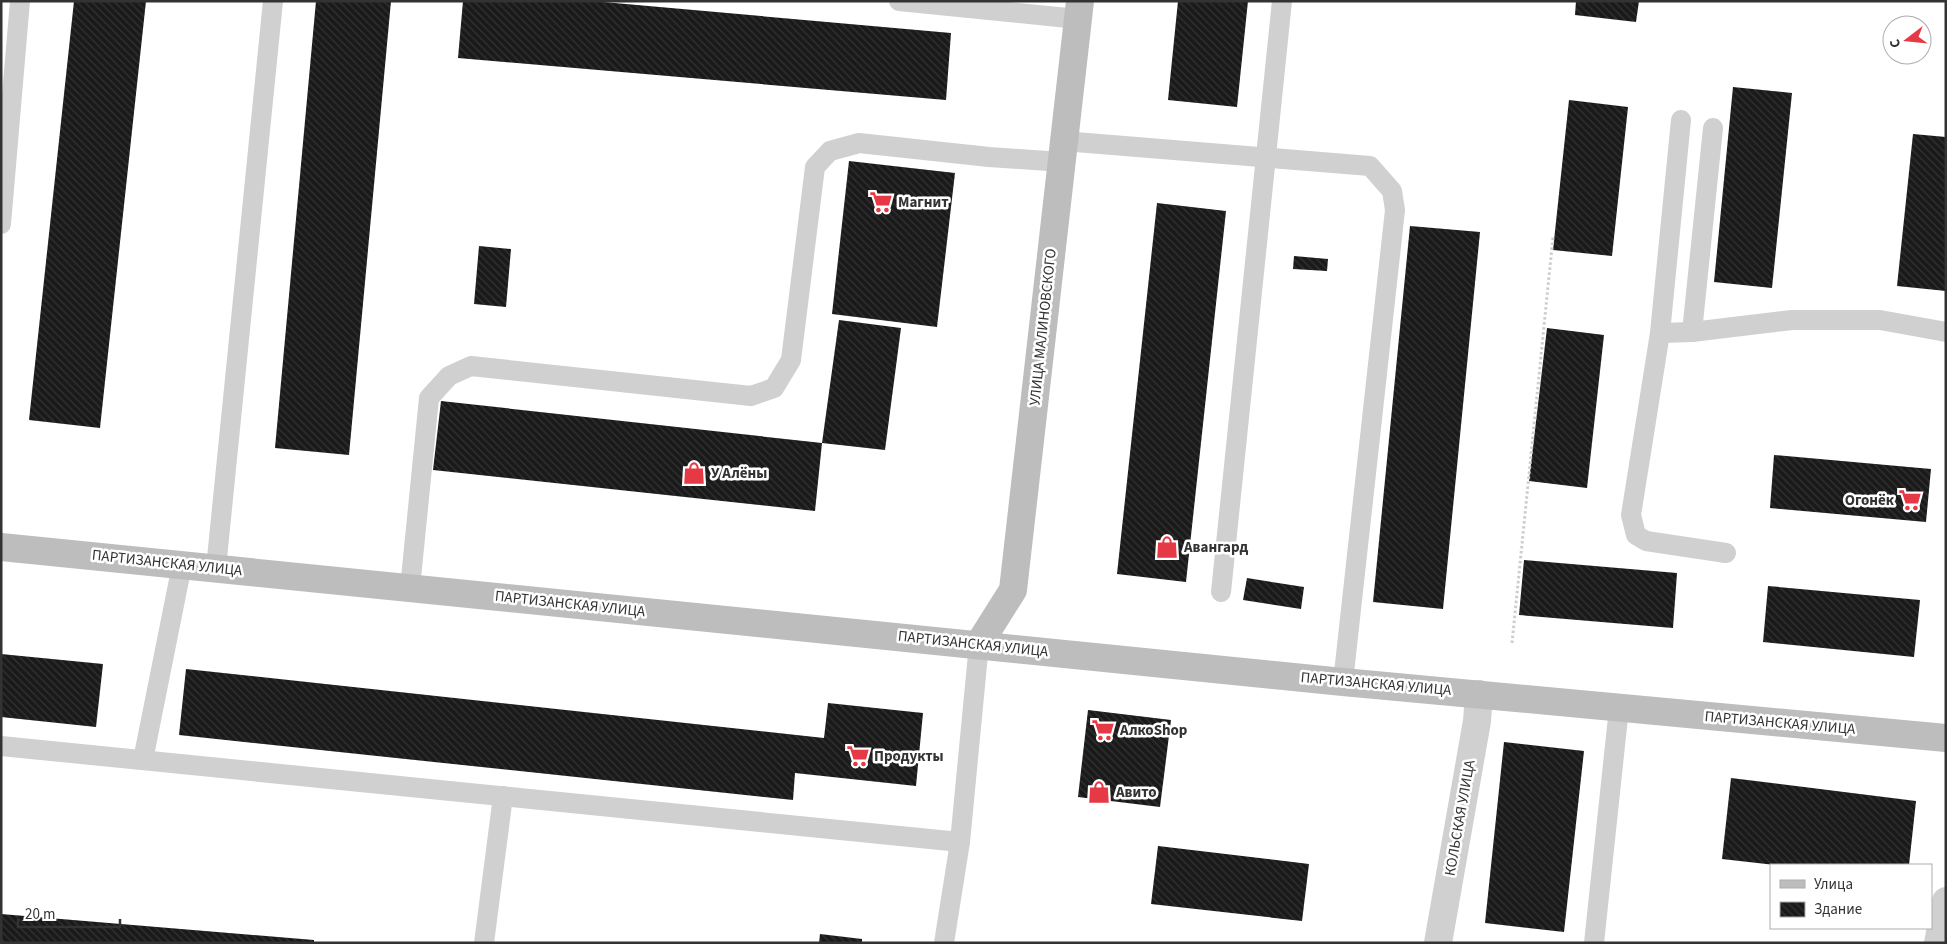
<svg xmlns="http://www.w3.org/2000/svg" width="1947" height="944" font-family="'Source Sans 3',sans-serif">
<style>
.building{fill:url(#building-back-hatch)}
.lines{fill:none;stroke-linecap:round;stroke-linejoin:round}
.path{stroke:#cdcdcd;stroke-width:3;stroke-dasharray:2.5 2.5;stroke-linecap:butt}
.lane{stroke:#d0d0d0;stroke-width:20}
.street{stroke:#d0d0d0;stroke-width:28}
.secondary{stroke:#bdbdbd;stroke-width:28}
.labels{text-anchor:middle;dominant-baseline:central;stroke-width:5;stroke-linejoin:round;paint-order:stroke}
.poi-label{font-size:15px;font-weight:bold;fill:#333;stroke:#fff;text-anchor:start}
.street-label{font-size:15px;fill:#333;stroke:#fff}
</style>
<defs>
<pattern id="building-back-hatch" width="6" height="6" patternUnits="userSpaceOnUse" patternTransform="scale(1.25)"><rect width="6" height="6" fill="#1a1a1a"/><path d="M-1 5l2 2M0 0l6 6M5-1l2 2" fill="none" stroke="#333"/></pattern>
</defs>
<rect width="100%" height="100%" fill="#fff"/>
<g class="building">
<polygon points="74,1 146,1 100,428 29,420"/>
<polygon points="316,1 391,1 349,455 275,448"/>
<polygon points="463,1 592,1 951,33 946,100 458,58"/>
<polygon points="1178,1 1248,1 1237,107 1168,100"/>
<polygon points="1576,1 1639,1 1636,22 1575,15"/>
<polygon points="1733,87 1792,93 1772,288 1714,282"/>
<polygon points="1569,100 1628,107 1612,256 1553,250"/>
<polygon points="1913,134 1946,137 1946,291 1897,286"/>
<polygon points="849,161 955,173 937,327 832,314"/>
<polygon points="1157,203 1226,211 1186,582 1117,574"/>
<polygon points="1410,226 1480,232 1443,609 1373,602"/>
<polygon points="479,246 511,249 506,307 474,304"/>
<polygon points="1294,256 1328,259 1327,271 1293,269"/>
<polygon points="839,320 901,328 885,450 822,443"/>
<polygon points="1547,328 1604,335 1587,488 1529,481"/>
<polygon points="441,401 822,443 815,511 433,470"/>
<polygon points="1774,455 1931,469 1926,522 1770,508"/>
<polygon points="1524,560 1677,573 1673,628 1519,615"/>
<polygon points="1247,578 1304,587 1301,609 1243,600"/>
<polygon points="1768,586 1920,600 1914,657 1763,642"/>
<polygon points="1,654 103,664 96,727 1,717"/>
<polygon points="186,669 824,738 828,703 923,713 916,786 795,773 793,800 179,735"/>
<polygon points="1088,710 1171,720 1160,807 1078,797"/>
<polygon points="1504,742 1584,751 1564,932 1485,923"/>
<polygon points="1731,778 1916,801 1909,865 1775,865 1722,859"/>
<polygon points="1158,846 1309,864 1302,921 1151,904"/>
<polygon points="1,914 314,940 314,943 1,943"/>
<polygon points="820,934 862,939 862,943 819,943"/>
</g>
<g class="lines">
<polyline class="path" points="1512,643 1553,237"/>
<g class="lane">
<polyline points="899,1 1078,19"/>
<polyline points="1063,141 1370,166 1392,191 1395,210 1343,682"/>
<polyline points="1,224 20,1"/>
<polyline points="1692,332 1713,128"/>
<polyline points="1660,333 1681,120"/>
<polyline points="1726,553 1646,541 1636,535 1631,515 1660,333 1692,332 1792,320 1880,320 1946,332"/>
<polyline points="216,568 273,1"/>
<polyline points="410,588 429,398 449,376 471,366 751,396 774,388 791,360 815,167 830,151 859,143 989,157 1062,162"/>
<polyline points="1221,592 1282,1"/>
<polyline points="1,746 960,842"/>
<polyline points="143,760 182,565"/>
<polyline points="484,943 503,796"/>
<polyline points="944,943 960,842 979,644"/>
<polyline points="1594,943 1619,708"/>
</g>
<g class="street">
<polyline points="1438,943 1477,721 1479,694"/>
<polyline points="1938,943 1946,901"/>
</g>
<g class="secondary">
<polyline points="1,547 1343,682 1946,738"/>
<polyline points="979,644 1013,590 1080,1"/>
</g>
</g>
<defs>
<symbol id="supermarket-bare" viewBox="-9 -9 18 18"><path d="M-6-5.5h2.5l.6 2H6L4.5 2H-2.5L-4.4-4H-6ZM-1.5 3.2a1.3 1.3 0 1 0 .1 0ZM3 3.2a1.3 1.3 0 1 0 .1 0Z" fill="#e63946" stroke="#fff" stroke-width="2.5" paint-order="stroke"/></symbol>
<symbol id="shop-bare" viewBox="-9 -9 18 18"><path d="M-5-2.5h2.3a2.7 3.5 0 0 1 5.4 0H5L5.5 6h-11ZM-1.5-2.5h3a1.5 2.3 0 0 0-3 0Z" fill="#e63946" stroke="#fff" stroke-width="2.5" paint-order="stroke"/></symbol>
</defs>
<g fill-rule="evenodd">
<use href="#supermarket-bare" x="865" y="186" width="32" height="32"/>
<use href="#shop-bare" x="678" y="457" width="32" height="32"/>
<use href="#supermarket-bare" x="1894" y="484" width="32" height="32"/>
<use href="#shop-bare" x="1151" y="531" width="32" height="32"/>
<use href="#supermarket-bare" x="1087" y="714" width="32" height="32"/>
<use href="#supermarket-bare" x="842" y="740" width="32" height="32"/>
<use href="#shop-bare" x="1083" y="776" width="32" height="32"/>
</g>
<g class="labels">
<g class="poi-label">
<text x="898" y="202">Магнит</text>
<text x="711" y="473">У Алёны</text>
<text x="1894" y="500" text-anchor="end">Огонёк</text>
<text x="1184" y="547">Авангард</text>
<text x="1120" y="730">АлкоShop</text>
<text x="874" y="756">Продукты</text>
<text x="1116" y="792">Авито</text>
</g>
<g class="street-label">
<text transform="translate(1043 327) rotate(-84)">УЛИЦА МАЛИНОВСКОГО</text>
<text transform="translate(167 563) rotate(6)">ПАРТИЗАНСКАЯ УЛИЦА</text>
<text transform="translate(570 604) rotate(6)">ПАРТИЗАНСКАЯ УЛИЦА</text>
<text transform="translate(973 644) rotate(6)">ПАРТИЗАНСКАЯ УЛИЦА</text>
<text transform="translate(1376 684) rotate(5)">ПАРТИЗАНСКАЯ УЛИЦА</text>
<text transform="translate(1780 723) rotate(5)">ПАРТИЗАНСКАЯ УЛИЦА</text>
<text transform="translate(1460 818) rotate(-80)">КОЛЬСКАЯ УЛИЦА</text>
</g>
</g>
<rect width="1947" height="944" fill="none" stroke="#333333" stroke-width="5"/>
<rect x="1770" y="864" width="162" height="65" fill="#ffffff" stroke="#adadad"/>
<rect x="1780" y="880" width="25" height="8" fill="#bdbdbd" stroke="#adadad"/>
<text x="1814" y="889" font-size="15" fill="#333333">Улица</text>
<rect x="1780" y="902" width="25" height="15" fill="url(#building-back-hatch)" stroke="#adadad"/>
<text x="1814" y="914" font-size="15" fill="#333333">Здание</text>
<g transform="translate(1907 40) rotate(254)"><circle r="24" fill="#ffffff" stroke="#adadad"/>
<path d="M0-4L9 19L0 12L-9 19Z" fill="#e63946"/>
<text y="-8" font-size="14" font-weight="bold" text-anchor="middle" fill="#333333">С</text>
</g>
<path d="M18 919v8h102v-8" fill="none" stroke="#333333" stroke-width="2.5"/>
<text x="25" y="919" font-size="15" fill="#333333" stroke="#ffffff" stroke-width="4" paint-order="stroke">20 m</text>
</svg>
